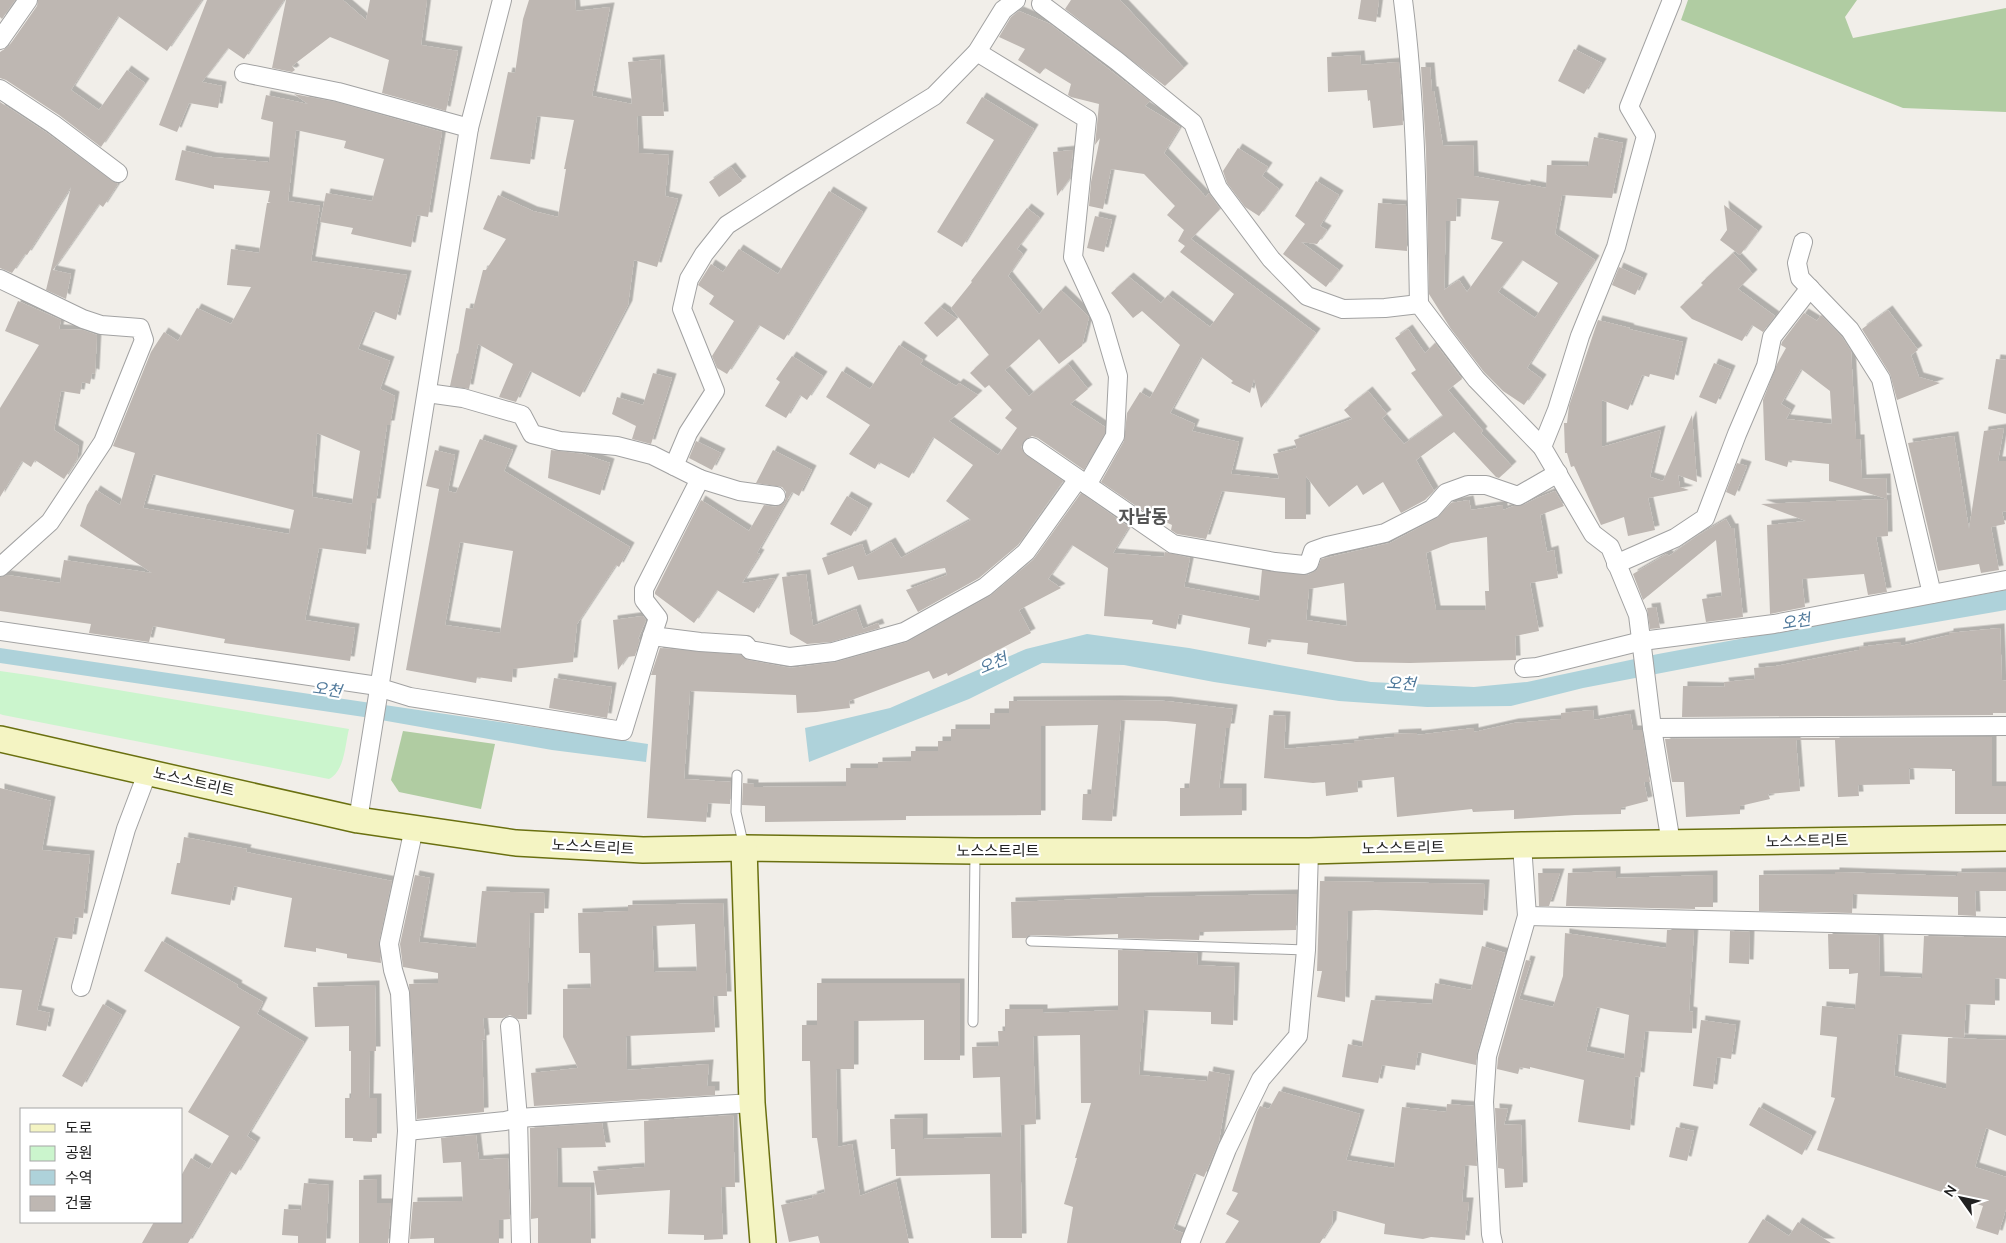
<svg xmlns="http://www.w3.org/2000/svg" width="2006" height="1243" font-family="'Nunito Sans','Noto Sans KR',sans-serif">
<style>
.forest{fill:#b0cca2}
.park{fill:#cbf5cd}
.water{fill:#aed2da}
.building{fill:#beb7b2;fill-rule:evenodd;filter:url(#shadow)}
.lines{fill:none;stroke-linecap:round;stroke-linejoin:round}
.service-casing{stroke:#a2a2a2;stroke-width:11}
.minor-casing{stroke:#a2a2a2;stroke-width:20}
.secondary-casing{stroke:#6a7010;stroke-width:28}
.service{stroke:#fff;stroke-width:9}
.minor{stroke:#fff;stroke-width:18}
.secondary{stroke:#f4f4c3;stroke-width:25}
.labels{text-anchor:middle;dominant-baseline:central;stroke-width:4.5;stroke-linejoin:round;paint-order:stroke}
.street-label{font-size:15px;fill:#212121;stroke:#fff}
.water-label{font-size:16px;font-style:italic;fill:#4f789a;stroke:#fff}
.quarter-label{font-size:18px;font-weight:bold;fill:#545454;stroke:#fff}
</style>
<defs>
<filter id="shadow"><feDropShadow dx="4.5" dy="-4.5" stdDeviation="0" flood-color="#0004"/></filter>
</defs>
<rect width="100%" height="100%" fill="#f1eee9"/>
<g class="forest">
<polygon points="1688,0 1857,0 1845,17 1853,38 2006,8 2006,112 1903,108 1681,20"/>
<polygon points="403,731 495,744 481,809 399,792 391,780"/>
</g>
<path class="park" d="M0,671L35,676L349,729C345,744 345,771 329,779L3,715L0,714Z"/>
<g class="water">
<polygon points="2006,590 2006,610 1838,639 1583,688 1511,706 1427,707 1339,701 1214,682 1124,665 1042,663 969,699 809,762 805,728 890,708 1026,649 1087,634 1189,648 1371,682 1474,687 1527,682 1658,654"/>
<polygon points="0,648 648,744 646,762 552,750 364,717 0,663"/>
</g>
<g class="building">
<polygon points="0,0 15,0 2,19 0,17"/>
<polygon points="38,0 202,0 167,51 118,16 71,90 99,110 127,70 145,83 101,147 59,115 6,80 0,78 0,52 9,46 37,6"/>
<polygon points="207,0 284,0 244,59 228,48 202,82 222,86 218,108 189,103 177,132 159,125"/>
<polygon points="286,0 343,0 366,20 370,0 427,0 421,45 458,51 446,111 382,93 389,60 330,37 292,66 295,70 292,72 272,68"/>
<polygon points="529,0 575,0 576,11 610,7 592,96 632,104 628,62 660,59 664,116 637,116 639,153 669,155 665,196 678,199 657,267 634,260 628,305 580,397 530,371 516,402 499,397 513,364 478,344 469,389 450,386 457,353 458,354 466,308 473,309 483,270 486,270 506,239 483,229 498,195 533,211 558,217 566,169 564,169 574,120 537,116 530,164 490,159 508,72 515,73 523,19"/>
<polygon points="1071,0 1120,0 1184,68 1165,86 1065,9"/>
<polygon points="1361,0 1379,0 1376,22 1358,19"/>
<polygon points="1019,11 1050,24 1150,101 1145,106 1180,127 1164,153 1206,197 1209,193 1220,209 1191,239 1316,333 1261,408 1254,379 1250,393 1231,383 1233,381 1201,357 1170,413 1195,424 1192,431 1239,442 1231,474 1279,479 1273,454 1297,448 1294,440 1352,419 1344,410 1368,391 1387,414 1382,418 1404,444 1443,416 1411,373 1416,370 1395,338 1408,329 1425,353 1435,343 1462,379 1448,390 1483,431 1481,433 1512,466 1499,478 1496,477 1454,432 1416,460 1434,491 1425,500 1401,513 1383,482 1363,495 1357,485 1329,507 1306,476 1306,519 1285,519 1285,498 1222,491 1206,539 1177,534 1171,530 1172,525 1145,512 1101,482 1124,441 1127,413 1140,392 1150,398 1180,345 1142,311 1133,318 1111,293 1129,277 1161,303 1168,295 1210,327 1234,294 1180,252 1185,246 1178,241 1184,230 1167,215 1175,206 1144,174 1111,169 1103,209 1089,206 1091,182 1100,138 1095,145 1099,104 1071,97 1068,95 1071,84 1045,68 1040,74 1018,60 1025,49 999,37 1011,17"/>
<polygon points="1574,49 1602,63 1584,94 1558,81"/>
<polygon points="1360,55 1361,65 1399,62 1403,125 1373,128 1370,100 1368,101 1367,90 1328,92 1327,57"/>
<path d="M1421,67H1430L1432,91H1434L1443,146L1473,145L1474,176L1526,186V184L1546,188L1547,165L1588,166L1594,137L1623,143L1612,198L1562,195L1555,234L1595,260L1527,368L1542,379L1524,405L1503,391L1484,372L1451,329L1429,294L1426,151ZM1457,198L1499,201L1491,239L1503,242L1467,292L1459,280L1444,290L1446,221H1456ZM1522,260L1558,283L1535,318L1498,292Z"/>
<path d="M294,94L336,102L442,132L428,217L417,215L411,247L351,234L353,228L320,222L326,193L372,201L384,159L344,148L346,141L296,130L288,201L320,206L311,261L407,275L396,320L373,311L358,349L390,361L380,389L395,396L390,425H387L376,503H372L366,554L319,548L305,620L355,628L350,661L224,643L225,639L153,626L149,642L89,633L91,624L0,611V577L7,575L60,583L64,560L152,573L80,526L87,505L96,490L120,505L135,453L113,446L151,352L164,332L178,341L197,308L231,324L251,287L227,285L231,249L259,253L267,203H271L268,202L270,191L214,185V189L175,180L182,150L212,157L269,162L273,122L261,119L266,95L308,104ZM317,433L360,451L352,504L312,497ZM153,474L294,510L289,534L143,508Z"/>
<polygon points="982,97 1034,129 962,247 937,232 994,140 966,123"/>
<polygon points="0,102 47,133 112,181 118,184 103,207 99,204 53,270 71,274 66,299 46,290 71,187 27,255 25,254 12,273 0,268"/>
<polygon points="1238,148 1268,167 1262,176 1279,189 1259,216 1245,207 1227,183 1223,171"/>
<polygon points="1073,150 1070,178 1057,196 1053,152"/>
<polygon points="731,167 742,181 719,197 709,182"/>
<polygon points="1316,181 1339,195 1320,226 1327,230 1317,244 1301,242 1339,270 1326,287 1283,254 1305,224 1295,216"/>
<polygon points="829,191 863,212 784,340 759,325 727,374 717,368 712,356 734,321 709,304 714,296 698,285 699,283 711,264 723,272 739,249 778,274"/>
<polygon points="1378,203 1406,205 1407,251 1375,248"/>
<polygon points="1724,205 1758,231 1740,255 1720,240 1727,230"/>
<polygon points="1027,208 1040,218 1017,249 1023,254 1008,276 1039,314 1061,290 1089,317 1082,346 1059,364 1039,339 1005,370 1029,396 1068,364 1088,389 1070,404 1105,427 1105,433 1084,470 1038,438 1032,436 1024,441 1021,447 1026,455 1063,481 1018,545 979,578 918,612 906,590 947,575 945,568 858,580 853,566 828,575 822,558 862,544 866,556 891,542 901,558 971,520 946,501 973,465 933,437 909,478 879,462 875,469 849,454 870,425 826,397 842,371 870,389 899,345 923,360 920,364 956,386 959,383 978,395 949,421 998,455 1017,428 1005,418 1012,410 989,385 985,388 970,373 989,355 951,308 972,282 971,281"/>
<polygon points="1095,216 1112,220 1104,252 1087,248"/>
<polygon points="1733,253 1753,274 1738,289 1775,316 1763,332 1752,325 1742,341 1692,319 1680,307 1703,285 1701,283"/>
<polygon points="1619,267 1643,278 1635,295 1612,285"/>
<polygon points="18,301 61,320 59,329 83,330 97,335 95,374 92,373 90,384 82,382 80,394 61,391 54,430 79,446 77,459 64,479 35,460 31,467 22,461 0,497 0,408 39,345 5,331"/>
<polygon points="940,307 957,319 937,337 924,323"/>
<polygon points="1888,310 1918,350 1911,355 1919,377 1940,383 1897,400 1890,374 1862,329"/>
<path d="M1804,313L1817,321L1821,315L1842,337L1851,351L1856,439H1860L1862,479L1886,478L1887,499L1829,481V464L1789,460L1787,467L1765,460L1763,400L1777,364L1786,348L1781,345L1782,342ZM1801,369L1830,391L1832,424L1786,419L1791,410L1781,404Z"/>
<polygon points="1598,320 1630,328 1629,329 1683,342 1674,380 1650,374 1649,377 1642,375 1628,410 1602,400 1602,447 1661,430 1650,477 1663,481 1692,415 1697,482 1678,475 1680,487 1689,490 1648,498 1655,530 1628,536 1624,517 1601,525 1574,466 1571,467 1567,453 1565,453 1564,423 1567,423 1569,406"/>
<polygon points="792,356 823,376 807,400 800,395 786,418 765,406 780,382 776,379"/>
<polygon points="1996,359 2006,360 2006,414 1988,409"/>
<polygon points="1714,363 1731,370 1716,404 1699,397"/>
<polygon points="653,373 672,378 651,444 632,439 636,426 612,414 617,397 643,405"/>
<polygon points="2004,428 1998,461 2006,461 2006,511 2002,512 2005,524 1991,527 1999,570 1981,573 1979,564 1938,571 1908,443 1954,436 1969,529 1984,431"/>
<path d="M480,439L513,450L504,471L630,547L619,567L616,565L577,624L573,662L513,669L512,682L477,677L476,683L406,670L439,489L426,486L435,450L455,455L448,491L456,493ZM460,542L513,551L500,633L445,625Z"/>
<polygon points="696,441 721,453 712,470 689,458"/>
<polygon points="551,450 583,454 610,463 600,495 548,478"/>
<polygon points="773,450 812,470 799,496 792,492 757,553 760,554 742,583 775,578 754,613 717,590 694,623 655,594 655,592 701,500 749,531 764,505 775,507 784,503 786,498 786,492 782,487 756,483"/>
<polygon points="1737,463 1747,466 1735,496 1726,492"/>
<path d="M1555,491L1564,506L1540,515L1547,552L1554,550L1558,578L1530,583L1539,631L1515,636L1516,660L1410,663L1356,662L1307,654L1308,643L1268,639L1266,647L1248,644L1250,628L1179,614L1176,629L1152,624L1153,620L1104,616L1108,568L1072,545L1048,579L1061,588L1019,610L1031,633L948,676L947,673L933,679L929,671L849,701L850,708L816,712L797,713L796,695L690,691L684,779L731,782L730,804L708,803L706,822L647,818L656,675H651L660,648L741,655L748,660L791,668L836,662L907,642L990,596L1033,560L1081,493L1129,527L1113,553L1164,557L1165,552L1190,558L1184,587L1259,601L1262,570L1308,575L1317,570L1321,559L1390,543L1437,518L1451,503L1469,500L1471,510L1503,505V510L1514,506L1523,505L1537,498ZM1487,537L1489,591H1485L1486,610H1436L1426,553L1451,543ZM1344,583L1347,626L1306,620L1309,589Z"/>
<polygon points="847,496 868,508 851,536 830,524"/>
<polygon points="1887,499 1888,536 1876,537 1887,592 1868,595 1864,574 1802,579 1805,607 1770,614 1767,525 1806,521 1761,504"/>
<polygon points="1726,519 1731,528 1734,528 1743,617 1706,622 1702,599 1722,596 1716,540 1643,600 1633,574 1667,554 1669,556 1697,536"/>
<polygon points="806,574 813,626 856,609 863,629 878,623 880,628 831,642 807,644 790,634 782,577"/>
<polygon points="1656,607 1660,628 1650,629 1647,608"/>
<polygon points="643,616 646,620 638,639 640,639 635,656 627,657 618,670 613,620"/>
<polygon points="2000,628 2002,680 2006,681 2006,713 1993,713 1993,715 1682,717 1683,686 1725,687 1724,682 1755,679 1754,668 1776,666 1859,650 1859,647 1901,642 1901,646 1949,635 1949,633"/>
<polygon points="554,678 612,687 607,718 549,708"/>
<polygon points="1116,700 1166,701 1233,709 1230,728 1226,728 1219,788 1242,788 1242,815 1180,816 1180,788 1189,788 1196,724 1166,721 1121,720 1112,821 1082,820 1083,794 1091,794 1098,725 1041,726 1041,815 906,816 906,820 765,822 765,806 742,805 743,783 754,784 754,787 846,786 846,768 878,768 878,762 911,761 911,751 938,751 938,741 951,741 951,729 990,729 990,713 1009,713 1009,701"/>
<polygon points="1593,710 1594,720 1630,714 1633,730 1642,730 1650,782 1644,782 1648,801 1621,808 1621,814 1575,815 1514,819 1514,810 1473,812 1472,809 1397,817 1394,777 1357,781 1358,792 1326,796 1325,782 1313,783 1264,778 1269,715 1286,716 1284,749 1354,743 1354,741 1394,737 1394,734 1417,733 1417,735 1474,728 1474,732 1514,723 1561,719 1561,713"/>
<polygon points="1992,737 1992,786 2006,786 2006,814 1955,814 1955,771 1952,771 1952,769 1909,768 1910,784 1858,785 1859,796 1838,797 1835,740 1796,740 1800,791 1768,794 1770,799 1740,806 1740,814 1686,817 1684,782 1672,782 1665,739"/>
<polygon points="0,788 51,801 42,850 90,855 83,918 75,917 72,939 55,937 37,1010 50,1013 46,1031 16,1025 22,990 0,988"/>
<polygon points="184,837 247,849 246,852 392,881 379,942 381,963 347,958 347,954 316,948 316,952 284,947 292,898 234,886 230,905 171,894 177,863 180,863"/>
<polygon points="1616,871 1616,878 1713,875 1713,907 1695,907 1695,909 1566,906 1568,873"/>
<polygon points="1835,872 1957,876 1957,873 2006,872 2006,891 1975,891 1976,916 1958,915 1958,897 1853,894 1852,913 1759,911 1759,875 1835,874"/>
<polygon points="1538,873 1560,873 1549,906 1539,906"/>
<polygon points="415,875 430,878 419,942 476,948 482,891 545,893 544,913 530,913 527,1019 518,1019 510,1015 503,1018 483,1018 485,1039 482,1040 484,1112 417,1119 409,984 438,983 438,973 403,967 400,944"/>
<polygon points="1320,881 1485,884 1483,915 1376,910 1348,911 1345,1002 1317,997 1322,971 1317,971"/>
<polygon points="1297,894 1296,930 1200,932 1199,940 1118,938 1118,934 1068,936 1031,935 1026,938 1012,938 1011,902 1143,897"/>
<path d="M723,903L727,996H713L715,1032L626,1036L627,1070L709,1064L707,1086H715V1095L534,1106L531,1073L578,1068L563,1037V989L591,988L590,953H579L578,913L628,911V905ZM695,924L697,971L654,972L652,926Z"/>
<path d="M1667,930H1694L1689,1011L1693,1012L1692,1033L1645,1031L1640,1077L1635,1076L1630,1130L1578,1122L1584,1080L1530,1067V1069L1520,1067L1518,1074L1497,1069L1498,1058L1526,960L1531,961L1519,999L1553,1007L1563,976L1565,933L1666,948ZM1597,1007L1629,1015L1624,1059L1586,1051Z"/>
<polygon points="1730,931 1750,932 1749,964 1729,963"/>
<polygon points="1828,934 1879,935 1880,976 1922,978 1924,936 2006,938 2006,979 1995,978 1995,1005 1966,1004 1964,1038 1898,1034 1894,1076 1946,1089 1948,1038 2006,1040 2006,1136 1986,1128 1975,1167 2006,1177 2006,1209 1998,1235 1976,1228 1983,1206 1817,1150 1835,1098 1831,1097 1837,1037 1820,1035 1822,1006 1855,1009 1858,973 1849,974 1849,969 1829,969"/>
<polygon points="162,941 238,985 237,987 263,1002 257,1014 304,1042 247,1136 256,1142 236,1175 230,1171 188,1243 142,1243 154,1222 181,1222 181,1176 191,1158 209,1169 229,1136 188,1112 240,1027 144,971"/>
<polygon points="1482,946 1505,953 1477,1053 1476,1065 1418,1052 1415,1070 1382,1065 1378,1083 1342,1077 1348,1044 1362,1047 1371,1000 1432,1004 1435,983 1471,990"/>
<polygon points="1118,950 1198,953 1197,965 1235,967 1233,1025 1211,1024 1211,1012 1144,1010 1139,1075 1207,1081 1209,1071 1230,1075 1219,1141 1204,1177 1194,1173 1173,1229 1183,1233 1180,1243 1067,1243 1073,1207 1064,1204 1077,1158 1075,1158 1091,1103 1081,1103 1080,1035 1033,1036 1036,1124 1020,1125 1022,1238 991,1238 990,1174 896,1176 895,1149 891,1149 890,1119 923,1118 923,1139 1002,1137 1000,1077 973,1078 972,1047 999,1046 998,1031 1005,1031 1005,1009 1043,1009 1043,1013 1118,1010"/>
<polygon points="817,983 960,983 960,1060 924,1060 924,1020 854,1021 854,1069 836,1069 838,1147 852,1144 860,1196 896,1182 909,1243 820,1243 818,1236 789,1242 781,1205 813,1198 812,1196 825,1192 817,1138 812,1138 810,1061 802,1061 802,1025 817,1025"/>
<polygon points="375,985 376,1051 370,1051 369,1098 377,1098 377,1138 372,1138 372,1142 353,1141 353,1138 345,1138 345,1098 351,1098 351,1051 349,1051 349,1026 315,1027 313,987"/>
<polygon points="103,1004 122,1015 82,1087 62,1076"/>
<polygon points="1701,1020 1736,1025 1731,1059 1717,1057 1713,1089 1693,1086"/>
<polygon points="1279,1091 1360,1114 1346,1160 1394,1168 1402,1107 1446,1112 1447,1104 1474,1106 1477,1166 1465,1165 1462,1202 1469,1202 1465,1240 1431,1237 1423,1239 1384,1234 1385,1224 1333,1210 1332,1224 1320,1243 1225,1243 1239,1221 1226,1214 1238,1193 1232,1191 1257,1112 1260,1106 1269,1109"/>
<polygon points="1759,1107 1812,1136 1802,1155 1749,1125"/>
<polygon points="1495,1108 1508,1109 1504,1125 1521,1124 1523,1187 1505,1188 1504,1169 1498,1168"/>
<polygon points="733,1115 735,1187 721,1187 723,1239 704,1240 704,1235 668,1234 670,1190 597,1195 593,1171 645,1167 644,1121"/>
<polygon points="602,1123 606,1147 557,1148 558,1187 590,1187 591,1243 538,1243 538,1218 531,1219 530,1128"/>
<polygon points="1676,1127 1694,1131 1687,1161 1669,1157"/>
<polygon points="476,1135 479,1160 508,1158 510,1219 499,1220 499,1243 434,1243 434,1238 410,1239 413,1202 463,1201 461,1162 443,1163 441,1138"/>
<polygon points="377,1179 377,1203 391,1203 388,1243 359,1243 359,1180"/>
<polygon points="304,1183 329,1185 326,1243 298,1243 298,1236 282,1235 284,1209 301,1210"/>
<polygon points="1763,1219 1789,1236 1798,1222 1831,1243 1748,1243"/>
</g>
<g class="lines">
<defs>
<g id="service">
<polyline points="737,775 736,812 744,847"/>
<polyline points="1031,941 1306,950"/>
<polyline points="973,1022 975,854"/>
</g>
<g id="minor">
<path d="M1403,0C1416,101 1417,203 1419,304"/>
<polyline points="1041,4 1117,61 1193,123 1218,188 1271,259 1307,296 1343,309 1385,308 1419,304 1476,379 1542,447 1593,534 1610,547 1638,615 1652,728 1671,843"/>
<polyline points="0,40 28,0"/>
<polyline points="977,52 1087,119 1073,257 1101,318 1118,376 1115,436 1087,485"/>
<polyline points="244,73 338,92 469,128"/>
<polyline points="0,89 53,124 118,173"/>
<polyline points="1803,242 1797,263 1800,278 1850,330 1881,379 1932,594"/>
<polyline points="0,279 83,319 101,325 140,328 144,340 103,442 50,522 0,567"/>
<polyline points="427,393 463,398 522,415 532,434 560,441 617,446 652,455 700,479 739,491 776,496"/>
<polyline points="1032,447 1173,544 1275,562 1304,565 1309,563 1313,551 1327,546 1385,533 1432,509 1446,493 1468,485 1486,485 1518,496 1558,473"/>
<polyline points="1542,447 1557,410 1580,336 1616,247 1646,136 1629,107 1672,0"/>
<polyline points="674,466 688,433 715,391 682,309 689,279 704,254 727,225 791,184 934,96 977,52 1003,10 1016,0"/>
<polyline points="1616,564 1675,538 1705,518 1737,434 1766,366 1772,337 1810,288"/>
<polyline points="0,631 371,685 410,697 623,731 652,636 700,642 746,645 750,650 790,657 833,652 904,632 985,587 1026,552 1078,479"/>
<polyline points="652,636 658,618 644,600 644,589 700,479"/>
<polyline points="1524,668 1537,667 1642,641 1774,624 2006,580"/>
<polyline points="1652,728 2006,726"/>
<polyline points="358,820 469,128 502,0"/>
<polyline points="1527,916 2006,927"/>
<polyline points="81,987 126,829 148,771"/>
<polyline points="510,1026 518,1118 521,1243"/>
<polyline points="407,1131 505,1121 518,1118 752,1103"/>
<polyline points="399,1243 407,1131 400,993 393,970 389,944 414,828"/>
<polyline points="1190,1243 1227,1149 1261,1079 1298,1036 1306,950 1309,851"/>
<polyline points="1493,1243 1491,1234 1484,1102 1487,1056 1527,916 1522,845"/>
</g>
<g id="secondary">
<polyline points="0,739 358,820 516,843 643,850 744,848 975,851 1309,851 1522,845 2006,838"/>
<polyline points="744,848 752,1103 763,1243"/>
</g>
</defs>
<use href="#service" class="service-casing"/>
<use href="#minor" class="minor-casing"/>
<use href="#secondary" class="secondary-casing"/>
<use href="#service" class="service"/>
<use href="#minor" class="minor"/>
<use href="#secondary" class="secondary"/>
</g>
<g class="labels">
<g class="street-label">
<text transform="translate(194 782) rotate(13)">노스스트리트</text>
<text transform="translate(1807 841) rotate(-1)">노스스트리트</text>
<text transform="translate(593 847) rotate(3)">노스스트리트</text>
<text transform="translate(1403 848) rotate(-1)">노스스트리트</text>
<text x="998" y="851">노스스트리트</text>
</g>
<g class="water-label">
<text transform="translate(1796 622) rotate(-10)">오천</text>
<text transform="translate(993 664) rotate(-23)">오천</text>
<text transform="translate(1401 684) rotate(3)">오천</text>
<text transform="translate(327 690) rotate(8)">오천</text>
</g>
<g class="quarter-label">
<text x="1143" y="517">자남동</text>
</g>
</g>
<rect x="20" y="1108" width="162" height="115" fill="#ffffff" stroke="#a6a6a6"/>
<rect x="30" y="1124" width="25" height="8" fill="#f4f4c3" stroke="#a6a6a6"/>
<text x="65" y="1133" font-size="15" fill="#212121">도로</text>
<rect x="30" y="1146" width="25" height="15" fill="#cbf5cd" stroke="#a6a6a6"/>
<text x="65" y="1158" font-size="15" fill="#212121">공원</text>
<rect x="30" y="1170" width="25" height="15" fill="#aed2da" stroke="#a6a6a6"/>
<text x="65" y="1183" font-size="15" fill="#212121">수역</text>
<rect x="30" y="1196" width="25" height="15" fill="#beb7b2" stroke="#a6a6a6"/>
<text x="65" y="1208" font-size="15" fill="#212121">건물</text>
<g transform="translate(1961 1198) rotate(303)" stroke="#ffffff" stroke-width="4" paint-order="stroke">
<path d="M0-4L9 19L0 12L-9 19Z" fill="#212121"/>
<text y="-8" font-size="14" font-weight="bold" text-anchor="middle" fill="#212121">N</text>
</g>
</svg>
